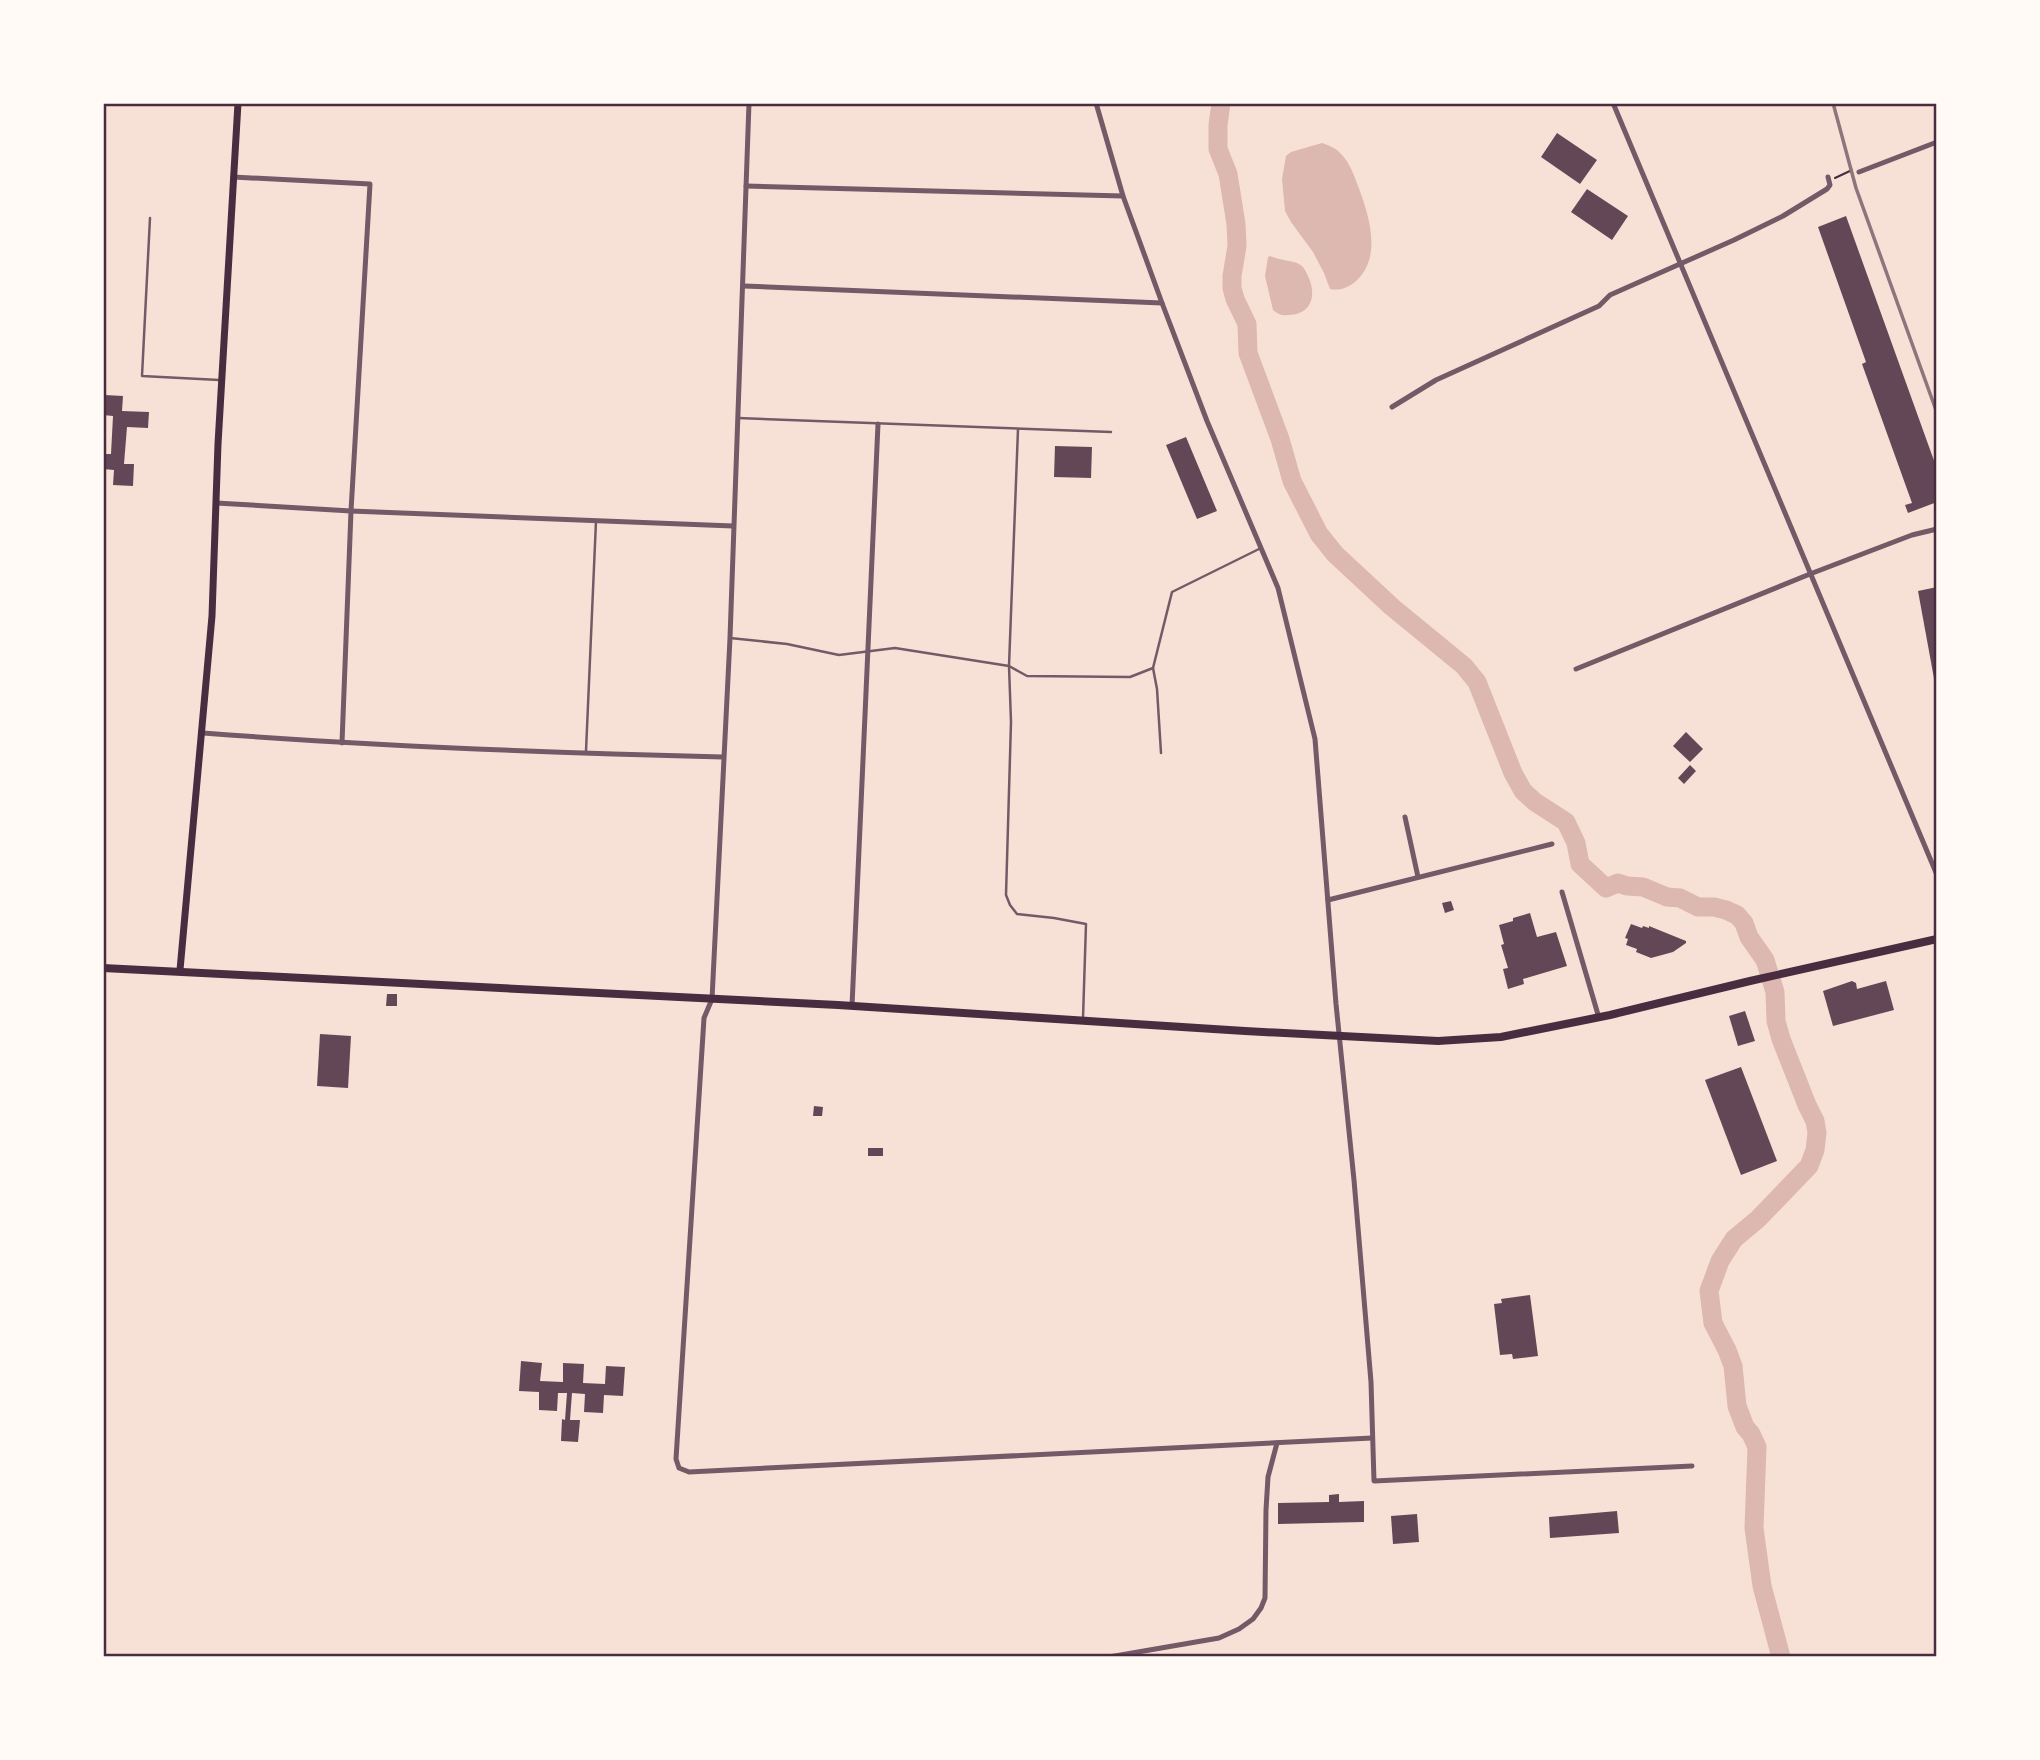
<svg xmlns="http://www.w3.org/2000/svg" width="2040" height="1760" font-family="'Exo 2',sans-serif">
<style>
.water{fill:#dcb8b0}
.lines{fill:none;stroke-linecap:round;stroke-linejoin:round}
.river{stroke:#dcb8b0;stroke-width:19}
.building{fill:#644757}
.path{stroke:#4a2c40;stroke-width:2}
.service{stroke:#755966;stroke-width:2.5}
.minor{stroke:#755966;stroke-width:5}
.secondary{stroke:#4a2c40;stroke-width:7}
.primary{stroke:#4a2c40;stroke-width:8}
.rail{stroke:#8f747c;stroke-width:3.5}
.neatline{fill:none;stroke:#4a2c40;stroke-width:2.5}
</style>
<rect width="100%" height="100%" fill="#f7e1d7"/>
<g class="water">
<path d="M1322,143C1328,145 1336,148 1340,153C1349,161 1354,175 1358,186C1369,215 1383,258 1355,282C1347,288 1340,291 1330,289L1324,273L1313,252L1291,222L1285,211L1282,179L1286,156L1291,152Z"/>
<path d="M1270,256C1280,261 1295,260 1302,266C1305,269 1306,272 1308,276C1317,295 1312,315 1288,315C1281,316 1278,314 1273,310L1265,276L1268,257Z"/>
</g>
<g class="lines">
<polyline class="river" points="1221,103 1218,125 1218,149 1228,174 1236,224 1237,246 1232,276 1232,288 1235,299 1247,324 1248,353 1280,439 1292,481 1319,534 1335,554 1392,607 1464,666 1477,682 1513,773 1523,791 1535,802 1566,822 1576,843 1580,864 1606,888 1618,883 1627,886 1643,887 1667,897 1680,898 1698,907 1714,907 1726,910 1737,915 1744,923 1749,937 1765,960 1775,992 1776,1021 1781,1039 1807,1105 1815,1121 1817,1133 1815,1150 1809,1166 1758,1219 1734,1239 1720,1261 1709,1291 1713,1323 1727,1350 1733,1366 1737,1406 1745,1427 1751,1434 1757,1447 1754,1528 1762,1586 1781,1657"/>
</g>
<g class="building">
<polygon points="1557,133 1597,160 1580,184 1541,157"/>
<polygon points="1587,189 1628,216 1612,240 1571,212"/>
<polygon points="1846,216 1937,469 1937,502 1908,513 1905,505 1912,503 1862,364 1866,362 1818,227"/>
<polygon points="105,395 123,396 122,411 149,412 148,428 127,427 124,464 134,464 133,486 113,485 114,470 103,469 103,454 111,454 113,416 103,415"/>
<polygon points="1186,437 1217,511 1197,519 1166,445"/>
<polygon points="1055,446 1092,447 1091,478 1054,477"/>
<polygon points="1937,587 1937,684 1935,684 1918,591"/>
<polygon points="1686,732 1703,749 1690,762 1673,746"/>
<polygon points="1690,765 1696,771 1684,784 1678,778"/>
<polygon points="1451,901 1454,910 1445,913 1442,903"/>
<polygon points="1530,913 1537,937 1556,932 1567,966 1523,979 1524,984 1508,989 1503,969 1508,968 1501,945 1504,944 1499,925 1513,921 1513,918"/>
<polygon points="1631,924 1642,928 1643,926 1649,928 1649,926 1686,941 1686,943 1673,952 1651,958 1636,952 1637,949 1626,945 1628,939 1625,938"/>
<polygon points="1852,981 1856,983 1857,989 1886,981 1894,1010 1833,1026 1823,991"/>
<polygon points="387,994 397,994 397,1006 386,1006"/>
<polygon points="1745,1011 1755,1041 1738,1046 1729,1016"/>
<polygon points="320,1034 351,1036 348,1088 317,1086"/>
<polygon points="1741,1067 1777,1161 1741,1175 1705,1080"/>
<polygon points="814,1106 823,1107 822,1116 813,1116"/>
<rect x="868" y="1148" width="15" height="8"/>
<polygon points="1530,1295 1538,1356 1513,1359 1512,1354 1500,1355 1494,1304 1502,1303 1501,1299"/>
<polygon points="521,1361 542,1363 540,1381 563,1382 563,1363 584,1364 583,1383 605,1384 606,1366 625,1367 623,1396 604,1395 603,1413 584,1412 585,1394 572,1393 570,1420 580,1420 578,1442 561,1441 562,1419 565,1420 567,1393 558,1393 557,1411 539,1410 539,1392 519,1391"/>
<polygon points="1339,1494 1339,1502 1364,1501 1364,1522 1278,1524 1278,1503 1329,1502 1329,1495"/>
<polygon points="1617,1511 1619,1533 1550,1538 1549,1517"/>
<polygon points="1417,1514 1419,1542 1393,1544 1391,1516"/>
</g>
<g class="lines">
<polyline class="path" points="1835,178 1852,170"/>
<g class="service">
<polyline points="150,218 142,376 219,380"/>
<polyline points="738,418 1111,432"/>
<polyline points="1018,429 1009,666 1011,722 1006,895 1010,905 1017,914 1054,918 1086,924 1083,1018"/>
<polyline points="730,638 787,644 839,655 895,648 1009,666 1027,676 1130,677 1153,668"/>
<polyline points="586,751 596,521"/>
<polyline points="1161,753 1157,689 1153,668 1172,592 1261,548"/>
</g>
<g class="minor">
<polyline points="749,103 730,638 712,999 704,1018 676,1459 679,1468 689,1472 1372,1438"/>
<polyline points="1096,103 1123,196 1162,303 1207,421 1278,588 1315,739 1336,1004 1354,1180 1371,1382 1374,1481 1692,1466"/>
<polyline points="1613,103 1937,875"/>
<polyline points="1859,172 1937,142"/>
<polyline points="233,177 370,184 351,511 342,743"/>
<polyline points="746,186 1123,196"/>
<polyline points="744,286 1162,303"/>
<polyline points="1392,407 1436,380 1599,306 1610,295 1734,240 1783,216 1827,189 1830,185 1828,177"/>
<polyline points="216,503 351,511 733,526"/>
<polyline points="1576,669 1810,574 1912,535 1937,529"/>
<path d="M203,733C376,746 549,753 723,757"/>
<polyline points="1405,817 1418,877"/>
<polyline points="1562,892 1599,1018"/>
<polyline points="1328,900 1552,844"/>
<polyline points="852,1006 878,424"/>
<polyline points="1109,1657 1219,1638 1239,1629 1253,1619 1261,1608 1265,1598 1266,1510 1268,1477 1277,1443"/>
</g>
<polyline class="secondary" points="180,970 212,616 218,444 238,103"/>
<polyline class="primary" points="103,968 838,1005 1245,1031 1438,1041 1501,1037 1610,1015 1750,981 1937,939"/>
<polyline class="rail" points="1833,103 1856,188 1937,413"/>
</g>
<rect width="2040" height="1760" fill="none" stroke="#fffaf5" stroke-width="210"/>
<rect x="105" y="105" width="1830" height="1550" class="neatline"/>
</svg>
